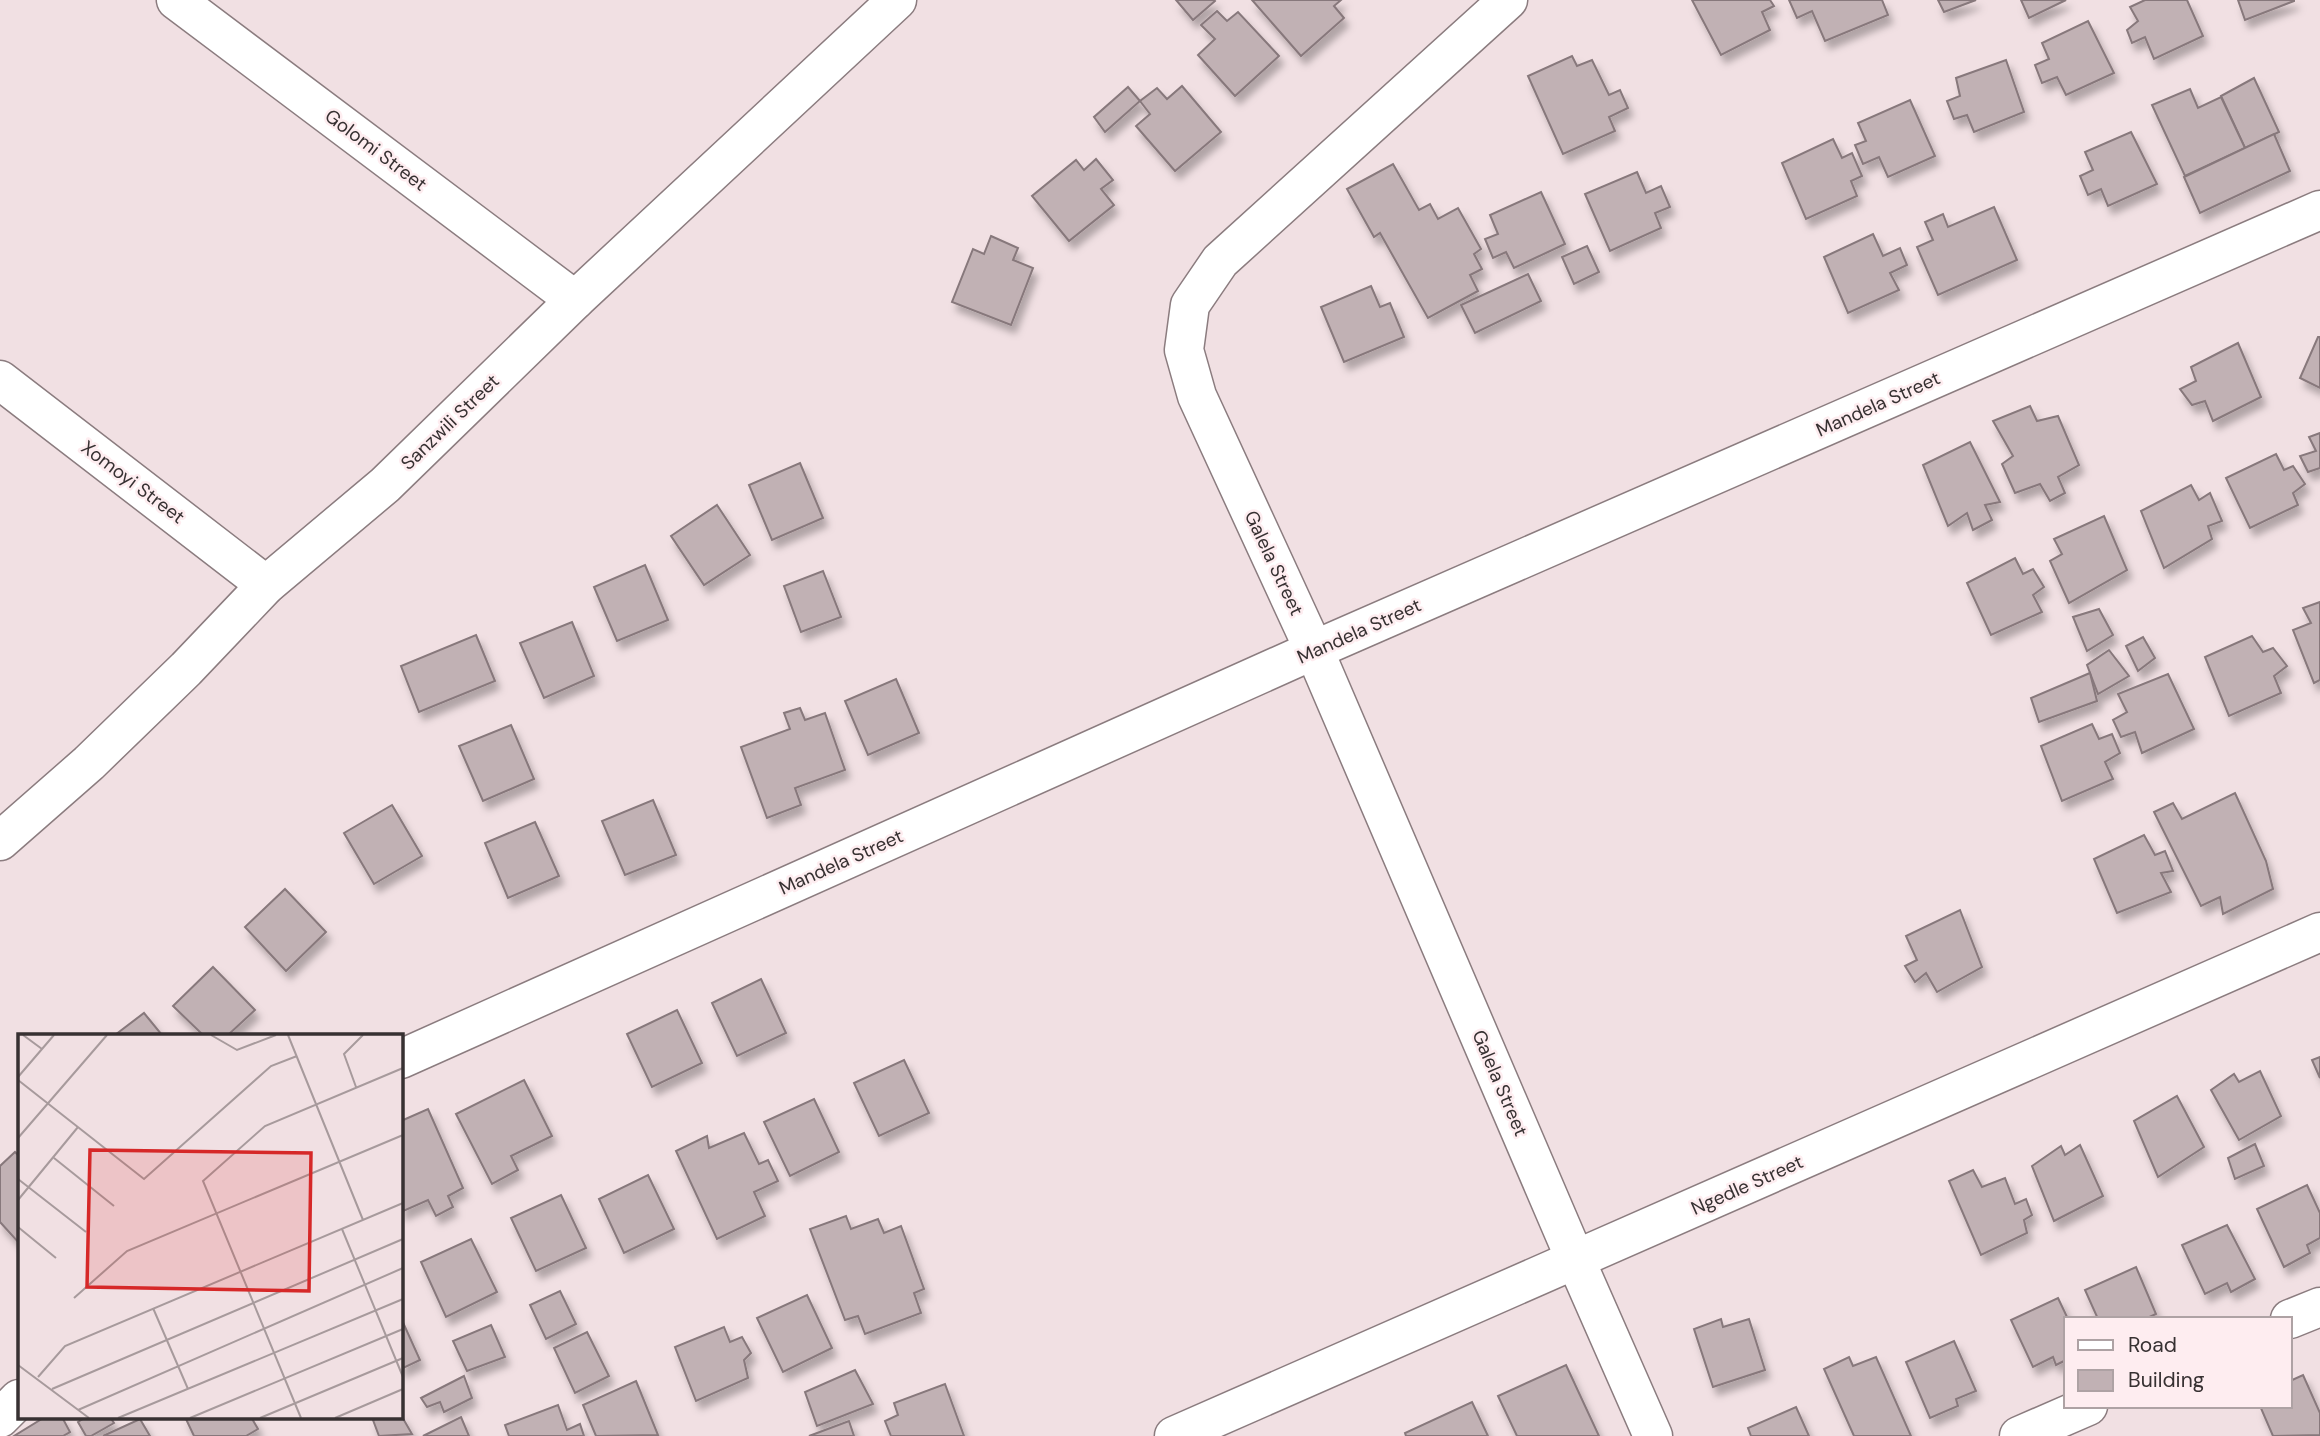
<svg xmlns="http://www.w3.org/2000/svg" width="2320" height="1436" font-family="'DM Sans',sans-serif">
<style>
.building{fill:#c1b1b4;stroke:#87787b;stroke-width:2;filter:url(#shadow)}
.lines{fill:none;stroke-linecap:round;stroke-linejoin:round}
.minor-casing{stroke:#8b7c7f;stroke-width:41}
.minor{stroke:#fff;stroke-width:38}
.labels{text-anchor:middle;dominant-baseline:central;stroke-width:5;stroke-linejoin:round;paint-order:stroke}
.street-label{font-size:19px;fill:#373132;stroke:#feedf0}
.inset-road{fill:none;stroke:#a79a9c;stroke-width:2}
.view{fill:#d62828;fill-opacity:0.15;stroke:#d62828;stroke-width:3.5}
.inset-edge{fill:none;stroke:#373132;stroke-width:3.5}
</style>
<defs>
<filter id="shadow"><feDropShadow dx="4.5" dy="8" stdDeviation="3.5" flood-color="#0004"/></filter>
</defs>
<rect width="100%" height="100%" fill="#f1e0e3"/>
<g class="building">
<polygon points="1176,0 1214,0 1215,1 1193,20"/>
<polygon points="1252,0 1341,0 1334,6 1344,18 1301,56"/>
<polygon points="1692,0 1770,0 1774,6 1762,12 1770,30 1721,55"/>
<polygon points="1789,0 1882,0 1888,15 1825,41 1812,11 1797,18"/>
<polygon points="1938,0 1976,0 1944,12"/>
<polygon points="2021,0 2066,0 2029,18"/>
<polygon points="2145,0 2187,0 2203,36 2154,59 2145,37 2132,43 2127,30 2138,21 2130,7"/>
<polygon points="2238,0 2294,0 2294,1 2245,20"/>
<polygon points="1217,11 1227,21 1238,12 1279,56 1235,96 1198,55 1215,39 1201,25"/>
<polygon points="2088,21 2114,73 2066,95 2057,77 2042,83 2035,65 2049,59 2042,43"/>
<polygon points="1572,56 1577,66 1592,60 1609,95 1620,90 1628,108 1609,117 1615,131 1563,154 1528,76"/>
<polygon points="2006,60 2024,112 1974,132 1967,115 1954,119 1947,101 1960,96 1956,78"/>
<polygon points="2254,78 2279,132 2245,148 2221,96"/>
<polygon points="1182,86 1221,132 1175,171 1136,126 1150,114 1140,101 1157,88 1167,99"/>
<polygon points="1128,87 1140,101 1105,132 1094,117"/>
<polygon points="2190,89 2198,108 2221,97 2245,148 2185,176 2152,105"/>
<polygon points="1910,100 1935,156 1888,177 1879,157 1863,164 1855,145 1866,141 1858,123"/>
<polygon points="2131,132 2157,184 2108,206 2101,189 2088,195 2080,176 2093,170 2085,152"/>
<polygon points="2274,134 2290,171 2200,213 2184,177"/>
<polygon points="1833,139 1842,158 1852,153 1862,176 1851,181 1857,196 1806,219 1782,163"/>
<polygon points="1096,159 1113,180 1101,189 1114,205 1069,241 1032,196 1076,160 1084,170"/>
<polygon points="1393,164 1419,210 1430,204 1438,219 1458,208 1481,249 1474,254 1482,269 1470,275 1478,291 1428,318 1380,233 1374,237 1347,189"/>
<polygon points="1637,172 1646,193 1661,186 1670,207 1655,213 1661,228 1610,251 1585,194"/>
<polygon points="1541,192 1565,244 1514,268 1506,252 1493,258 1485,239 1498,234 1490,215"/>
<polygon points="1994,207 2017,260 1938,295 1917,247 1933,240 1925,222 1943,214 1948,227"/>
<polygon points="1873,234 1883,256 1900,248 1907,265 1890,273 1899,290 1848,313 1824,257"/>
<polygon points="991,236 1018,248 1013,260 1033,268 1011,325 952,302 973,249 984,254"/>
<polygon points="1587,246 1599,272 1574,284 1562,257"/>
<polygon points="1528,274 1541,301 1475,333 1461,305"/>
<polygon points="1371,286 1380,307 1390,303 1404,337 1344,362 1321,307"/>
<polygon points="2318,337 2320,337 2320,388 2300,378"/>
<polygon points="2238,343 2261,397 2213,421 2205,401 2192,405 2180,389 2196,381 2191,367"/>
<polygon points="2030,406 2037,421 2058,416 2079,465 2058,477 2065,493 2050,501 2040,484 2015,493 2002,464 2013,456 1993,421"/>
<polygon points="2320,433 2320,468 2308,472 2300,456 2316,451 2309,437"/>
<polygon points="1970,442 2000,502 1985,505 1992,520 1973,530 1967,513 1948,526 1923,465"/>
<polygon points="2276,454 2284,470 2293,466 2305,484 2293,493 2298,505 2250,528 2226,478"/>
<polygon points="800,463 823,518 772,540 749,485"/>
<polygon points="2191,485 2199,500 2210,493 2222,521 2208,526 2212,539 2164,568 2141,511"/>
<polygon points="717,505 750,555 704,585 671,536"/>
<polygon points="2104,516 2127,570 2069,603 2050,561 2062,554 2054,539"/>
<polygon points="2015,558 2023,574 2033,569 2044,587 2033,595 2042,612 1991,635 1967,583"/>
<polygon points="645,565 668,620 617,641 594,587"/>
<polygon points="823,571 841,617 801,632 784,586"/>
<polygon points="2320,602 2320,680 2314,683 2293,630 2311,623 2303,608"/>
<polygon points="2099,609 2113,635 2087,651 2073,617"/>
<polygon points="572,622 594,676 544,698 520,643"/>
<polygon points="476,635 495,681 419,712 401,666"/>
<polygon points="2252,636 2263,652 2273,648 2287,666 2274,676 2281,693 2229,716 2205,657"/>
<polygon points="2143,637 2155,658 2138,671 2126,646"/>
<polygon points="2109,650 2129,676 2098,694 2087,665"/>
<polygon points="2090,673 2097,701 2039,722 2031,698"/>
<polygon points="2168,674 2194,729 2142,753 2135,732 2121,737 2113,720 2127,712 2118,694"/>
<polygon points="896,679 919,733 868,755 845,701"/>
<polygon points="800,708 805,720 825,713 845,770 795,788 801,805 767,818 741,747 790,729 784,713"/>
<polygon points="2092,724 2099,739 2112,734 2120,753 2105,762 2113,779 2062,801 2041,746"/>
<polygon points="511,725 534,779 483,801 459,746"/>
<polygon points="2235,793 2266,861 2273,889 2223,914 2220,897 2201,906 2154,812 2173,803 2182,819"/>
<polygon points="653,800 676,855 625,875 602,821"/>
<polygon points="392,805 422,856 374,884 344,833"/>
<polygon points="535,822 559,876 508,898 485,843"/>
<polygon points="2144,835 2155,855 2165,851 2173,871 2161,873 2171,892 2117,913 2094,859"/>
<polygon points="285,889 326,932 286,971 245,927"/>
<polygon points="1960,910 1982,967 1937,992 1926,973 1915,982 1905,966 1917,960 1906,936"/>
<polygon points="213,967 255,1010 228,1035 203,1035 173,1006"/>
<polygon points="761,979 786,1033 737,1056 712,1003"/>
<polygon points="677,1010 702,1063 652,1087 627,1034"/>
<polygon points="144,1013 162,1035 115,1035"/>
<polygon points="2320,1057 2320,1078 2312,1060"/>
<polygon points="904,1060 929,1113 879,1136 854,1083"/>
<polygon points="2260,1071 2281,1116 2239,1140 2211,1090 2234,1074 2239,1082"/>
<polygon points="524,1080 552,1136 511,1156 518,1170 492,1184 456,1114"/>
<polygon points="2177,1096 2204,1147 2158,1177 2134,1121"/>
<polygon points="814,1099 839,1152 790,1176 764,1122"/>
<polygon points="428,1109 463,1188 448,1196 453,1207 436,1216 428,1200 401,1212 401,1121"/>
<polygon points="744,1133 759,1164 768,1160 778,1181 754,1192 765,1216 717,1239 676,1151 707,1136 709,1148"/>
<polygon points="2255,1144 2264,1166 2235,1179 2228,1158"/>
<polygon points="2080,1145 2103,1196 2054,1221 2032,1166 2061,1146 2065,1155"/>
<polygon points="15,1152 19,1156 19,1243 0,1222 0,1166"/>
<polygon points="1973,1170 1982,1187 2005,1178 2015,1204 2026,1199 2032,1215 2024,1220 2027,1233 1981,1255 1949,1181"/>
<polygon points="648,1175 674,1229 624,1253 599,1199"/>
<polygon points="2307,1185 2320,1213 2320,1238 2307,1245 2310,1253 2284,1267 2257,1209"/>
<polygon points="561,1195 586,1248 536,1271 511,1218"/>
<polygon points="846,1216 851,1229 878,1219 884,1233 901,1226 924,1289 914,1293 921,1313 865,1334 858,1316 845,1320 810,1229"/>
<polygon points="2227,1225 2255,1279 2231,1292 2227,1283 2205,1294 2182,1245"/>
<polygon points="471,1239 497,1292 446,1317 421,1262"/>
<polygon points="2136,1267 2156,1314 2145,1319 2098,1319 2085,1290"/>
<polygon points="560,1291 576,1324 546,1339 530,1305"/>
<polygon points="807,1295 832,1348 783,1372 757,1318"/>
<polygon points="2058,1298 2068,1319 2066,1360 2056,1365 2053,1357 2033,1367 2011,1320"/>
<polygon points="401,1318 420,1360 401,1369"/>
<polygon points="1721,1319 1723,1327 1749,1319 1765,1370 1713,1387 1694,1329"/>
<polygon points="491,1325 505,1357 467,1371 453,1341"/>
<polygon points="724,1327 730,1342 742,1337 751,1353 744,1360 748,1378 696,1401 675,1347"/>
<polygon points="587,1332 609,1376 575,1393 554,1348"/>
<polygon points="1954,1341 1976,1391 1956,1399 1958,1406 1930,1418 1906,1362"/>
<polygon points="1849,1357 1853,1366 1876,1357 1911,1436 1854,1436 1824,1369"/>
<polygon points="1566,1365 1599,1436 1517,1436 1498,1396"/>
<polygon points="855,1370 873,1404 817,1426 805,1392"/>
<polygon points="2303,1375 2320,1413 2320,1435 2273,1436 2260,1406 2290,1406 2290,1381"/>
<polygon points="464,1376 472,1398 444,1412 440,1402 427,1407 421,1398"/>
<polygon points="636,1381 658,1435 596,1436 583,1405"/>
<polygon points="945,1384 964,1436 891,1436 885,1421 898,1415 894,1403"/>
<polygon points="1472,1402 1488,1436 1406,1436 1405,1433"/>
<polygon points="558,1405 567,1430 580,1424 584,1436 509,1436 505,1425"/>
<polygon points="1796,1407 1809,1436 1751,1436 1748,1428"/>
<polygon points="401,1415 412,1434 379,1436 373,1420 380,1417 401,1417"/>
<polygon points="45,1417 62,1417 70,1432 63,1436 14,1436"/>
<polygon points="86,1417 110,1417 114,1423 91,1436 86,1436 78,1422"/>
<polygon points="185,1417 251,1417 258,1429 246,1436 194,1436"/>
<polygon points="461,1417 469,1436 423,1436"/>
<polygon points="140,1419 150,1436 103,1436"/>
<polygon points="849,1421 854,1436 809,1436"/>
</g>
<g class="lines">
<defs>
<g id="minor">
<polyline points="176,0 575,300"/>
<polyline points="1508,0 1220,261 1190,305 1184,350 1197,396 1314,650 1576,1261 1653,1436"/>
<polyline points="0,380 266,585"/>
<polyline points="0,841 89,763 186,669 266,585 385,485 575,300 897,0"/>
<polyline points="401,1059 1314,650 2320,210"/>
<polyline points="2290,1319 2320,1307"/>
<polyline points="0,1418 19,1399"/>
<polyline points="1174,1436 2320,932"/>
<polyline points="2019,1436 2088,1406"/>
</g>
</defs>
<use href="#minor" class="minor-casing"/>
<use href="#minor" class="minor"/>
</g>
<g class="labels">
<g class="street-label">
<text transform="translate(376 150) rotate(37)">Golomi Street</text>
<text transform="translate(1878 404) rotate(-24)">Mandela Street</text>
<text transform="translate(450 422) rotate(-44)">Sanzwili Street</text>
<text transform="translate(133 482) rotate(37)">Xomoyi Street</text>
<text transform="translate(1274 563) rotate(65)">Galela Street</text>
<text transform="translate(1359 631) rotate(-24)">Mandela Street</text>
<text transform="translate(841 862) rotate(-24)">Mandela Street</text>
<text transform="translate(1500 1083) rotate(67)">Galela Street</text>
<text transform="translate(1747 1185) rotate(-24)">Ngedle Street</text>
</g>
</g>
<g transform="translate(18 1034)">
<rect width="385" height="385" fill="#f1e0e3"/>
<path class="inset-road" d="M5,1L24,15M193,1L219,16L258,1M270,1L345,186M0,43L36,1M0,46L126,145L253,32L279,22M338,53L326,20L345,1M0,104L89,1M36,124L96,172M0,145L68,198M0,166L60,93M0,193L38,224M324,195L385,343M56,264L109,217L385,101M135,274L170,355M0,331L71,384M20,343L47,312L385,169M34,355L385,205M60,376L385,234M100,384L385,265M172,384L385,295M242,384L385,324M283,384L185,147L247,92L385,34M317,384L385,355"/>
<path class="view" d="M72,116L293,119L291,257L69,253Z"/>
<rect width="385" height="385" class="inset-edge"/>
</g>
<rect x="2064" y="1317" width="228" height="91" fill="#feedf0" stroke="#aea2a4" stroke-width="2"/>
<rect x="2078" y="1340" width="35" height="10" fill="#ffffff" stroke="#aea2a4" stroke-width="2"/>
<text x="2128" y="1352" font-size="21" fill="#373132">Road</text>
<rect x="2078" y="1370" width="35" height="21" fill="#c1b1b4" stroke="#aea2a4" stroke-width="2"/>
<text x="2128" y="1387" font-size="21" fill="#373132">Building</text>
</svg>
